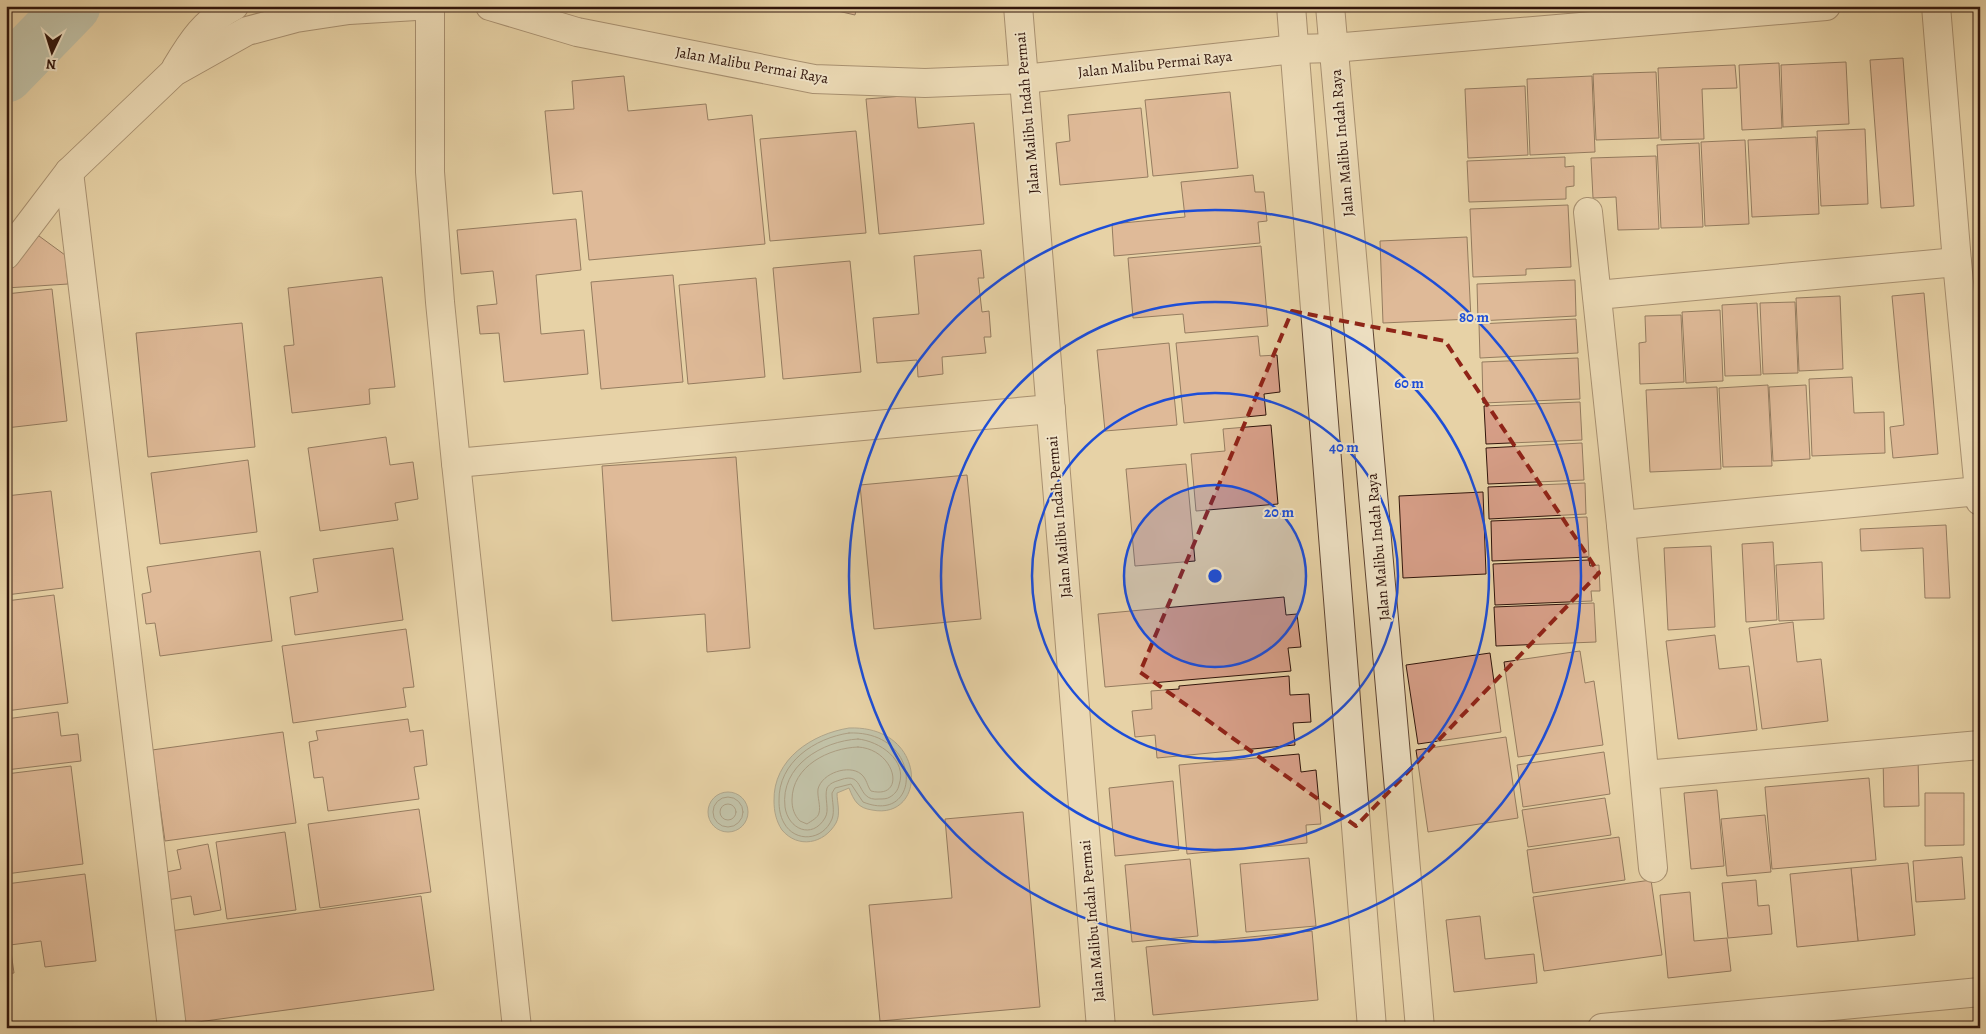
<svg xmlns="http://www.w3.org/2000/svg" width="1986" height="1034" font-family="Alegreya,serif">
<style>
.water{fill:#9ab5b1;stroke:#70756f}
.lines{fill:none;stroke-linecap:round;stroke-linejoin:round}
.shore{stroke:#66655e;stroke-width:1}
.river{stroke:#9ab5b1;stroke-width:55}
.building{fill:#d69e87;stroke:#31150b}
.minor-casing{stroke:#5e4432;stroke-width:30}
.minor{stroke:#efe2c5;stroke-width:28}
.marked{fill:none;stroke:#8f2418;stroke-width:4;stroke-dasharray:10 6;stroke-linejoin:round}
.ring{fill:none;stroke:#1d4ed8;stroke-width:2.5}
.labels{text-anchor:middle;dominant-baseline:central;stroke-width:4;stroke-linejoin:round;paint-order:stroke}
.street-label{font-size:15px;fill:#31150b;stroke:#efe2c5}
.centre{fill:#1d4ed8;stroke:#efe2c5;stroke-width:2.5}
.ring-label{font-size:15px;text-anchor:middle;font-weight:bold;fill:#1d4ed8;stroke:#efe2c5;stroke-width:4;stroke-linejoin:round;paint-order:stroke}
</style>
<rect width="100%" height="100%" fill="#e7d2a6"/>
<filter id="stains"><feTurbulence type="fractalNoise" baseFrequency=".004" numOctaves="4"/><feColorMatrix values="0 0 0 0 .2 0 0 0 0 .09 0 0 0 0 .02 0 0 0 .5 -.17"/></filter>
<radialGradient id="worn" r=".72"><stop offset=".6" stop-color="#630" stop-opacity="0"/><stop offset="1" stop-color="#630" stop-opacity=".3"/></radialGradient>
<g class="water">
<path d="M849,728C928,725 928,821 872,810C858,808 854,801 849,788L837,793C837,802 841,814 836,823C824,844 798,849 782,830C776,821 774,811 774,801C773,759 812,734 849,728Z"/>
<circle cx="728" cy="812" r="20"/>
</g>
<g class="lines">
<g class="shore">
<path d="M849,733C924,730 922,826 863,802L851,784L835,788L832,793C832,801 835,811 832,819C823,841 795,843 784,823C780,816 779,808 779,801C778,762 815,738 849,733Z"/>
<path d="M858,739C879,741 908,760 899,785C898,790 895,794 890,797C887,799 883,799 879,799C855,802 866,770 840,780C834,782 830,783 827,788C824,798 830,810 825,818C812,840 788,829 785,807C780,766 822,741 858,739Z"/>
<path d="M858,747C896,749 907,800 871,791C867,786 867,779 861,774C849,764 822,773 818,789C817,797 821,806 819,813C818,818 811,821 807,824L800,821C794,815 792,808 792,800C792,766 829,748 858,747Z"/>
<circle cx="728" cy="812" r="15"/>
<circle cx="728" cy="812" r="8"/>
</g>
<polyline class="river" points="6,75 73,6"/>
</g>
<g class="building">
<polygon points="816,6 857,6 855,15"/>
<polygon points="893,6 936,6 893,10"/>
<polygon points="1903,58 1914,206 1881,208 1870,60"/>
<polygon points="1846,62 1849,124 1783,127 1781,65"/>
<polygon points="1779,63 1782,128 1742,130 1739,65"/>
<polygon points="1735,65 1737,88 1702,89 1704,139 1661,140 1658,68"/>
<polygon points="1656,72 1659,138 1596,140 1593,74"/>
<polygon points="624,76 628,111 706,104 708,120 752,115 765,244 589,260 582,191 553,194 545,111 574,109 572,81"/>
<polygon points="1592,76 1595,152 1530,155 1527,79"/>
<polygon points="1525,86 1528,155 1468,158 1465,89"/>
<polygon points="1230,92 1238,168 1153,176 1145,100"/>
<polygon points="915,95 918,128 974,123 984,224 879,234 866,99"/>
<polygon points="1141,108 1148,177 1060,185 1056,143 1070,141 1068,115"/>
<polygon points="1865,129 1868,204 1821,206 1817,131"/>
<polygon points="856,131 866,233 770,241 760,139"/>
<polygon points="1816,137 1819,214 1752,217 1748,140"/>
<polygon points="1745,140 1749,224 1705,226 1701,142"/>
<polygon points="1699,143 1703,227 1661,228 1657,145"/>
<polygon points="1656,156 1659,229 1618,230 1616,197 1593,198 1591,158"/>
<polygon points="1565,157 1565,167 1574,166 1574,186 1566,187 1566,199 1469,202 1467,161"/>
<polygon points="1253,175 1255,192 1264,192 1267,221 1258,222 1260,243 1114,256 1112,224 1185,217 1181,182"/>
<polygon points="1568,205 1571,267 1526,269 1526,275 1473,277 1470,209"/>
<polygon points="576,219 581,270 536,275 541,334 584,330 588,374 504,382 499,333 480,334 477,306 497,304 493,271 461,274 457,230"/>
<polygon points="39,236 65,255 68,284 6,288 6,257"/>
<polygon points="1467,237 1471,319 1383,323 1380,241"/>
<polygon points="1261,246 1268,326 1185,333 1183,314 1133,318 1128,258"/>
<polygon points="981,250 984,278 978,278 982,312 989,311 991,337 984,337 986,353 942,357 943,374 918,377 917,360 877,363 873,318 919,314 914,256"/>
<polygon points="850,261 861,372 783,379 773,268"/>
<polygon points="673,275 683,382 601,389 591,282"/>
<polygon points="382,277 395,387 369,389 370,404 292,413 284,346 294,345 288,288"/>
<polygon points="756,278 765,377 688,384 679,285"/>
<polygon points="1575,280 1576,316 1478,321 1477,284"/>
<polygon points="52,289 67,421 6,428 6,294"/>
<polygon points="1924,293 1938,454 1893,458 1890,427 1904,425 1892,296"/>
<polygon points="1840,296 1843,369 1799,371 1796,298"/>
<polygon points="1795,302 1798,373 1763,374 1760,303"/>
<polygon points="1757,303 1761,375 1725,376 1722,305"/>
<polygon points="1720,310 1723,381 1686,383 1682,312"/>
<polygon points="1681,315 1684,382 1640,384 1639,343 1646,342 1645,316"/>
<polygon points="1576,319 1578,353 1480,358 1479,324"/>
<polygon points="242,323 255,447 148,457 136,333"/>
<polygon points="1258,336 1260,356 1277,355 1280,392 1264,394 1266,415 1184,423 1176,343"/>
<polygon points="1169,343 1177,425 1105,431 1097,350"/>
<polygon points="1578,358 1580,399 1483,403 1482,362"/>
<polygon points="1852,377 1854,413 1884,412 1885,453 1812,456 1809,379"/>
<polygon points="1768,385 1772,466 1723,467 1719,388"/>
<polygon points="1806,385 1810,459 1773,461 1769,387"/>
<polygon points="1717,387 1721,469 1650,472 1646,390"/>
<polygon points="1580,402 1582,440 1486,444 1484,406"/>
<polygon points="1271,425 1278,504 1196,511 1191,454 1225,451 1223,429"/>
<polygon points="386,437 390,465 413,462 418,499 395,503 398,520 320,531 308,448"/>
<polygon points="1582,443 1584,480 1488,484 1486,448"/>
<polygon points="736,457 750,648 707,652 705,614 612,621 602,466"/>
<polygon points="248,460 257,532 160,544 151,473"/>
<polygon points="1186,464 1195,561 1135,566 1126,469"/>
<polygon points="967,475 981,619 874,629 860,485"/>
<polygon points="1585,483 1586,514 1489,519 1488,487"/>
<polygon points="51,491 63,588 6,595 6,496"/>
<polygon points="1483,492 1486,574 1403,578 1399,496"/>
<polygon points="1587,517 1589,557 1492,561 1491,521"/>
<polygon points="1946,525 1950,598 1925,598 1923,548 1861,551 1860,529"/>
<polygon points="1773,542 1777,620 1746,622 1742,544"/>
<polygon points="1711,546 1715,627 1668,630 1664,548"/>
<polygon points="393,548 403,620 295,635 290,597 318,592 313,559"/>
<polygon points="260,551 272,641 160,656 155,623 146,624 142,594 151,592 147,567"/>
<polygon points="1589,560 1590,566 1599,565 1600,591 1591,591 1592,601 1495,605 1493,564"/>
<polygon points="1822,562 1824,619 1779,621 1776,565"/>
<polygon points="54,595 68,703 6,711 6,601"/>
<polygon points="1284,597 1286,615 1297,614 1301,647 1288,648 1291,671 1105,687 1098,614"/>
<polygon points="1594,603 1596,642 1496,646 1494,607"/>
<polygon points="1793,622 1797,662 1821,659 1828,721 1762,729 1749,628"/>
<polygon points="406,629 414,687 403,688 406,707 293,723 282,646"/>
<polygon points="1715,635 1719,669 1749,666 1757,730 1678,739 1666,641"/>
<polygon points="1580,651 1585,683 1594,681 1603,745 1518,757 1504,662"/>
<polygon points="1490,653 1501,732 1418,744 1406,665"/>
<polygon points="1289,676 1290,695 1309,694 1311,722 1293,723 1295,745 1157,758 1155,735 1135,737 1132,711 1152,709 1151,691 1179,689 1179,686"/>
<polygon points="58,712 61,736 78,734 81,761 6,770 6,719"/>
<polygon points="408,719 410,732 423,730 427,765 414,767 419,799 328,811 323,777 314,778 309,742 318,740 316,731"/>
<polygon points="283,732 296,823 165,841 152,750"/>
<polygon points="1506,737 1518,818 1428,832 1416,750"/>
<polygon points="1604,752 1610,794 1523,807 1517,765"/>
<polygon points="1299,754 1301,772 1316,770 1321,824 1306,825 1307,843 1187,854 1179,765"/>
<polygon points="1918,755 1919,806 1884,807 1883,756"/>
<polygon points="71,766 83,864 6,874 6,774"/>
<polygon points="1869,778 1876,860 1772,869 1765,787"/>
<polygon points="1173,781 1179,850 1115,856 1109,788"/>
<polygon points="1717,790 1724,866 1691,869 1684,793"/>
<polygon points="1925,793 1964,793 1964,845 1925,846"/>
<polygon points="1605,798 1611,835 1528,847 1522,810"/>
<polygon points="419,809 431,892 320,908 308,824"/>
<polygon points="1023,812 1040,1007 880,1021 869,905 952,898 945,819"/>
<polygon points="1765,815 1771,872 1727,876 1721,819"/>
<polygon points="285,832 296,910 227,919 216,842"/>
<polygon points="1619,837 1625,880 1533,893 1527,850"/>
<polygon points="208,844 221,910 194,915 191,896 167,900 162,873 181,869 177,850"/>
<polygon points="1962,857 1965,899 1916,902 1913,861"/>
<polygon points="1309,858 1316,926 1246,932 1240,864"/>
<polygon points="1190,859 1198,936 1132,942 1125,865"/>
<polygon points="1908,863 1915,935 1858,941 1851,868"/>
<polygon points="1851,868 1858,941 1797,947 1790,874"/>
<polygon points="85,874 96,961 45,967 41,941 10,945 14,973 6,974 6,884"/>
<polygon points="1651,880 1662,955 1544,971 1533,897"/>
<polygon points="1756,880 1758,906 1769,905 1772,934 1728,938 1722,883"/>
<polygon points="1690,892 1694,941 1727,938 1731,971 1668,978 1660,895"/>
<polygon points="421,896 434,990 183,1024 170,931"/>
<polygon points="1480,916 1485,959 1534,954 1537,983 1454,992 1446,920"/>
<polygon points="1312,931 1318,1000 1153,1015 1146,947"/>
</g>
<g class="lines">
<defs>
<g id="minor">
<polyline points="430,6 430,172 440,302 456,463 517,1028"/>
<polyline points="490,6 577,32 814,79 925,83 1024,79 1295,49 1333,48 1826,6"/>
<polyline points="1018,6 1101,1028"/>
<polyline points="1291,6 1372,1028"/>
<polyline points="1330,6 1420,1028"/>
<polyline points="1936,6 1957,262 1980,501"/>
<path d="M176,68C192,41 205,21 234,6"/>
<polyline points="69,172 172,1028"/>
<polyline points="1588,212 1621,525 1653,868"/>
<polyline points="6,255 69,172 174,72 247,31 296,18 349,10 416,6"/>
<polyline points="1597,295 1957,262"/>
<polyline points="456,463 1051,409"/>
<polyline points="1621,525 1979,491"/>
<polyline points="1645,775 1980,745"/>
<polyline points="1602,1028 1980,992"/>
</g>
</defs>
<use href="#minor" class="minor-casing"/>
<use href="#minor" class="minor"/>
</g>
<path d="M0 0H1986V1034H0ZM1292,311L1445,341L1599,573L1356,826L1140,672Z" fill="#e7d2a6" fill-opacity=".55" fill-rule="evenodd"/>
<path class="marked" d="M1292,311L1445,341L1599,573L1356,826L1140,672Z"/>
<circle cx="1215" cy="576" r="91" fill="#1d4ed8" fill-opacity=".12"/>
<g class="ring">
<circle cx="1215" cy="576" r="91"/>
<circle cx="1215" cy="576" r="183"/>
<circle cx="1215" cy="576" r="274"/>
<circle cx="1215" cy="576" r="366"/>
</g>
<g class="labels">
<g class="street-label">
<text transform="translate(1155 64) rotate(-6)">Jalan Malibu Permai Raya</text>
<text transform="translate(752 65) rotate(10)">Jalan Malibu Permai Raya</text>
<text transform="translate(1027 113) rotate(-95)">Jalan Malibu Indah Permai</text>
<text transform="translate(1342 143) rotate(-95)">Jalan Malibu Indah Raya</text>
<text transform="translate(1059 517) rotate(-95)">Jalan Malibu Indah Permai</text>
<text transform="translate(1378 547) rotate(-95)">Jalan Malibu Indah Raya</text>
<text transform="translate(1092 921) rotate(-95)">Jalan Malibu Indah Permai</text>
</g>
</g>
<circle cx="1215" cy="576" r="8" class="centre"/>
<g class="ring-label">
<text x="1474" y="322">80 m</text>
<text x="1409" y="388">60 m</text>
<text x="1344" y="452">40 m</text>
<text x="1279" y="517">20 m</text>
</g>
<rect width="1986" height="1034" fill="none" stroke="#e7d2a6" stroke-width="25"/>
<rect x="8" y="8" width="1971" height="1019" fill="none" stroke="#31150b" stroke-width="2.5"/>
<rect x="12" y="12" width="1961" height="1009" fill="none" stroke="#31150b"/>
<g transform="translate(52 52) rotate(184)" stroke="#efe2c5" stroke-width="4" paint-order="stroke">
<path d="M0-4L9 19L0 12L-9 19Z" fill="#31150b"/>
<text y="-8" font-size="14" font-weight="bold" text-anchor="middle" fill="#31150b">N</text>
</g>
<rect width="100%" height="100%" filter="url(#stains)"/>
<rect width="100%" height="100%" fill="url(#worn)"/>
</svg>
